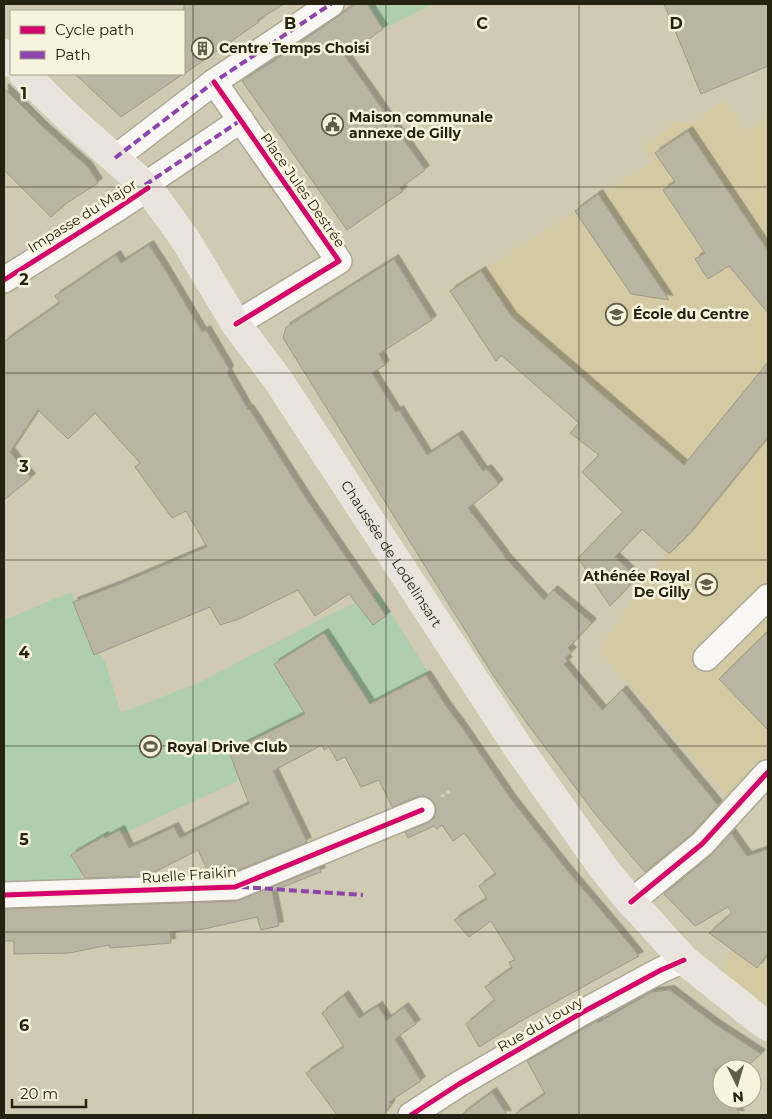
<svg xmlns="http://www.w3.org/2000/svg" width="772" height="1119" font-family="Montserrat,sans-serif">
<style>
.built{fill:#d3c9a2}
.green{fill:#aeceae}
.building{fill:#b9b5a2;stroke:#9e9a87;filter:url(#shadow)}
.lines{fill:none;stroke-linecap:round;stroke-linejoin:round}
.minor-casing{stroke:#aca794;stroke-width:28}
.major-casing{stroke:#eae7dc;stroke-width:30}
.path{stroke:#d1cfc8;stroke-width:3;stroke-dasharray:4 2.5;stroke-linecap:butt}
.minor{stroke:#f8f7f3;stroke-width:25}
.major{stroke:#eae3dd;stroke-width:28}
.quiet{stroke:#8e44ad;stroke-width:4;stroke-dasharray:8 4;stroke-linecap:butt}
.cycleway-casing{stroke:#f8f3dc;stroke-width:8}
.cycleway{stroke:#d6006c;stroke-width:5}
.grid{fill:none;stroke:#262211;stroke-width:1;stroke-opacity:0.55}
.labels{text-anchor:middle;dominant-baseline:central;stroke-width:5;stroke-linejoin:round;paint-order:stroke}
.poi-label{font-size:14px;font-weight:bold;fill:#262211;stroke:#f8f3dc;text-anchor:start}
.street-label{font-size:14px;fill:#262211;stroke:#f8f3dc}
.grid-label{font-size:16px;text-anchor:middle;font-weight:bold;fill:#262211;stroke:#f8f3dc;stroke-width:5;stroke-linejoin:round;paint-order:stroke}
</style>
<defs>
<filter id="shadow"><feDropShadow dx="4.5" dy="-4.5" stdDeviation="0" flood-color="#0004"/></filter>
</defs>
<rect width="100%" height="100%" fill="#d0cab2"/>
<g class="built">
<polygon points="724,100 745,132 768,116 768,772 735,805 598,650 691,517 485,338 447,291 463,280 499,260 652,162 642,146 678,121 694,123"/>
<polygon points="760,908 768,915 768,1016 720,971 731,948"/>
</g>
<g class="green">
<polygon points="363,4 433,4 383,29"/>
<polygon points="71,592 95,647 105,662 121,713 198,683 329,615 378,592 430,675 426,675 388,695 238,781 109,840 78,853 82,881 4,883 4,620"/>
</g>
<g class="building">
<polygon points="184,4 284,4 258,20 259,22 184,74"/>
<polygon points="355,4 367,4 383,29 345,56 425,170 400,188 403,191 347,230 242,81 272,62 339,16"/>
<polygon points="664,4 768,4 768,66 701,94"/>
<polygon points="75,74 183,74 121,117"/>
<polygon points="4,88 44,128 88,167 98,183 67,203 51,217 4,170"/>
<polygon points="688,131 768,251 768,313 729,266 708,279 695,259 705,253 663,190 675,182 655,153"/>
<polygon points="598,194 669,300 631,294 575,211"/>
<polygon points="149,245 164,268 202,332 206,330 229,369 227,373 248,410 249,409 260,426 307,500 386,616 373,625 349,594 315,616 298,590 239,619 220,625 210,607 94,655 73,602 120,584 207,547 186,511 172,518 135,467 140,463 95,413 68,439 38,410 10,452 31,478 4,500 4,342 60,303 55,296 66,289 116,255 121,263"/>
<polygon points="394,259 432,320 379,354 385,365 372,373 396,412 399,410 427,455 458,435 483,471 487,469 499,484 468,508 504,555 503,555 544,600 553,590 592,623 568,648 572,652 565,658 568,661 564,664 602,710 622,690 718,805 692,834 645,872 596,815 529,726 493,675 283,338 286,327"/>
<polygon points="481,271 512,317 684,465 768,362 768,437 689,534 669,554 642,529 615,557 637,578 610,606 578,558 623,512 582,472 599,455 570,433 579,423 501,355 496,361 450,291"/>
<polygon points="768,631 768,730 719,679"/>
<polygon points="324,633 370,704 426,675 446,706 461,726 511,799 566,869 617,929 639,956 521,1021 479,1047 466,1024 495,1000 485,987 512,968 509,962 515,960 491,921 469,937 454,920 487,899 479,886 496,874 464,833 453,841 442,825 437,829 434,826 408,838 405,832 427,823 434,818 436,811 435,804 431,799 424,796 417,797 392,807 379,780 361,787 345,757 337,761 329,747 324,750 322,745 273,771 307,842 232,873 209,874 198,850 147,876 85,878 71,855 104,836 105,838 120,830 129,848 174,827 180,838 249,804 229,752 305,714 274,664"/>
<polygon points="731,833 747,856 768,849 768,953 757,968 709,933 732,913 728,907 695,926 664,894 711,855"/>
<polygon points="319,868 321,872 272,891 279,926 261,930 257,917 204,929 170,932 171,943 110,948 109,945 69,953 14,954 14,941 4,941 4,909 236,901"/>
<polygon points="670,990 715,1024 761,1054 744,1069 714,1069 722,1083 722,1099 731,1099 740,1115 514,1115 545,1094 527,1061 597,1021 598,1023 652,992"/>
<polygon points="344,995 359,1018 378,1006 387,1020 404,1007 416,1024 395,1039 421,1081 389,1102 391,1104 383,1115 337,1115 306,1073 344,1047 322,1013"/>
<polygon points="492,1092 507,1115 461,1115"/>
</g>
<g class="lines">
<defs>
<g id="minor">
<polyline points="214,82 339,261 236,324"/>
<polyline points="115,158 214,82 331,4"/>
<polyline points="145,185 241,120"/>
<polyline points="4,280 115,210 148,188"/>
<polyline points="706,658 768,597"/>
<polyline points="4,895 235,887 422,810"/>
<polyline points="631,902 702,844 767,773"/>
<polyline points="411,1115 459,1084 583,1012 661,970 684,960"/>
</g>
<g id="major">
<polyline points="4,54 11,62"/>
<path id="s1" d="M24,74L69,118L148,188L185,239L236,324L278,380L519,749L604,869L631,902L638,909L684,960L758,1019L768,1026"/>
</g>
</defs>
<use href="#minor" class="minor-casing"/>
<use href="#major" class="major-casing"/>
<polyline class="path" points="441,797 451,790"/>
<use href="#minor" class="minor"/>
<use href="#major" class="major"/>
<g class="quiet">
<polyline points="115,158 214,82 331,4"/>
<polyline points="145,185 241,120"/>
<polyline points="241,887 363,895"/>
</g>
<defs>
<g id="cycleway">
<polyline points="214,82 339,261 236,324"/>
<polyline points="4,280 115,210 148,188"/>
<polyline points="4,895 235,887 422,810"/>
<polyline points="631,902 702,844 767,773"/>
<polyline points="411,1115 459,1084 583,1012 661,970 684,960"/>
</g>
</defs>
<use href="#cycleway" class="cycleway-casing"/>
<use href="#cycleway" class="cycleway"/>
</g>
<path class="grid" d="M193,4V1115M386,4V1115M579,4V1115M4,187H768M4,373H768M4,560H768M4,746H768M4,932H768"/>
<defs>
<symbol id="building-ring" viewBox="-11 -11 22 22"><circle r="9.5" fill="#f8f3dc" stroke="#625d49" stroke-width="1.5"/><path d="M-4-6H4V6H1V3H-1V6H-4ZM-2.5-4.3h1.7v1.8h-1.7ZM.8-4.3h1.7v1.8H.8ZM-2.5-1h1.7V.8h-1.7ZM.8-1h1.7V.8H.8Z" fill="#625d49"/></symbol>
<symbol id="civic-ring" viewBox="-11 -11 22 22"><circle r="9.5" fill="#f8f3dc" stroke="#625d49" stroke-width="1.5"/><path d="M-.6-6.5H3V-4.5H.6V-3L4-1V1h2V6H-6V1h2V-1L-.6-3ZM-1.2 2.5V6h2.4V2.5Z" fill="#625d49"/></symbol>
<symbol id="school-ring" viewBox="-11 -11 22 22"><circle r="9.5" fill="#f8f3dc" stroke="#625d49" stroke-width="1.5"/><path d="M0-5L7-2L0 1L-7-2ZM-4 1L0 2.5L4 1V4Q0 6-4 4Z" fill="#625d49"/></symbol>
<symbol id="stadium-ring" viewBox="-11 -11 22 22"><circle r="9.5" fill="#f8f3dc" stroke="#625d49" stroke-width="1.5"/><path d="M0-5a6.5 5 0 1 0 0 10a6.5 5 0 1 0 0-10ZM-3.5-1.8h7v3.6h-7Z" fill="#625d49"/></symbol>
</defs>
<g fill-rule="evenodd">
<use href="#building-ring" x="190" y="36" width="25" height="25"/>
<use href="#civic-ring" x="320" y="112" width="25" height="25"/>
<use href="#school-ring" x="604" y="302" width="25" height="25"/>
<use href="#school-ring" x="694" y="572" width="25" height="25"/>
<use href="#stadium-ring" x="138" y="734" width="25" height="25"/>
</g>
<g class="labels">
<g class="poi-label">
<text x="219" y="48">Centre Temps Choisi</text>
<text x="349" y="117">Maison communale<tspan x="349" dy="16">annexe de Gilly</tspan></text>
<text x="633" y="314">École du Centre</text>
<text x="690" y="576" text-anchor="end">Athénée Royal<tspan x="690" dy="16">De Gilly</tspan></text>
<text x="167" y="747">Royal Drive Club</text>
</g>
<g class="street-label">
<text transform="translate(303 190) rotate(55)">Place Jules Destrée</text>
<text transform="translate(82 216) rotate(-32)">Impasse du Major</text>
<text stroke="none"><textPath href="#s1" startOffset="608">Chaussée de Lodelinsart</textPath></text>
<text transform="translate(189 875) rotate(-4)">Ruelle Fraikin</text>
<text transform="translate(540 1024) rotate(-30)">Rue du Louvy</text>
</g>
</g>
<g class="grid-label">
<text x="290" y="29">B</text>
<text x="482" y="29">C</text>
<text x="676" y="29">D</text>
<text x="24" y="99">1</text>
<text x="24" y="285">2</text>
<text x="24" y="472">3</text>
<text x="24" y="658">4</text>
<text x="24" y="845">5</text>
<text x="24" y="1031">6</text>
</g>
<rect width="772" height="1119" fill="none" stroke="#262211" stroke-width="10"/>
<rect x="10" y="10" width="175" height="65" fill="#f8f3dc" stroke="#a49f8b"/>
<rect x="20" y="26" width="25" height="8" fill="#d6006c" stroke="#a49f8b"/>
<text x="55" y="35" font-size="15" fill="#262211">Cycle path</text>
<rect x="20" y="51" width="25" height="8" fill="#8e44ad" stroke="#a49f8b"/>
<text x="55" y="60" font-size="15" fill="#262211">Path</text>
<g transform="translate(737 1084) rotate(175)"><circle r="24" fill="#f8f3dc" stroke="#a49f8b"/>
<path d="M0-4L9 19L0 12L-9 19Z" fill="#625d49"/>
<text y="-8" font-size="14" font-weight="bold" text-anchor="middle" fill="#262211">N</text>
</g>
<path d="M12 1099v8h74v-8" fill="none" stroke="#262211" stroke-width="2.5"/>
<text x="20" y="1099" font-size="15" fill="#262211" stroke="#f8f3dc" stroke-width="4" paint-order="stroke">20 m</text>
</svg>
